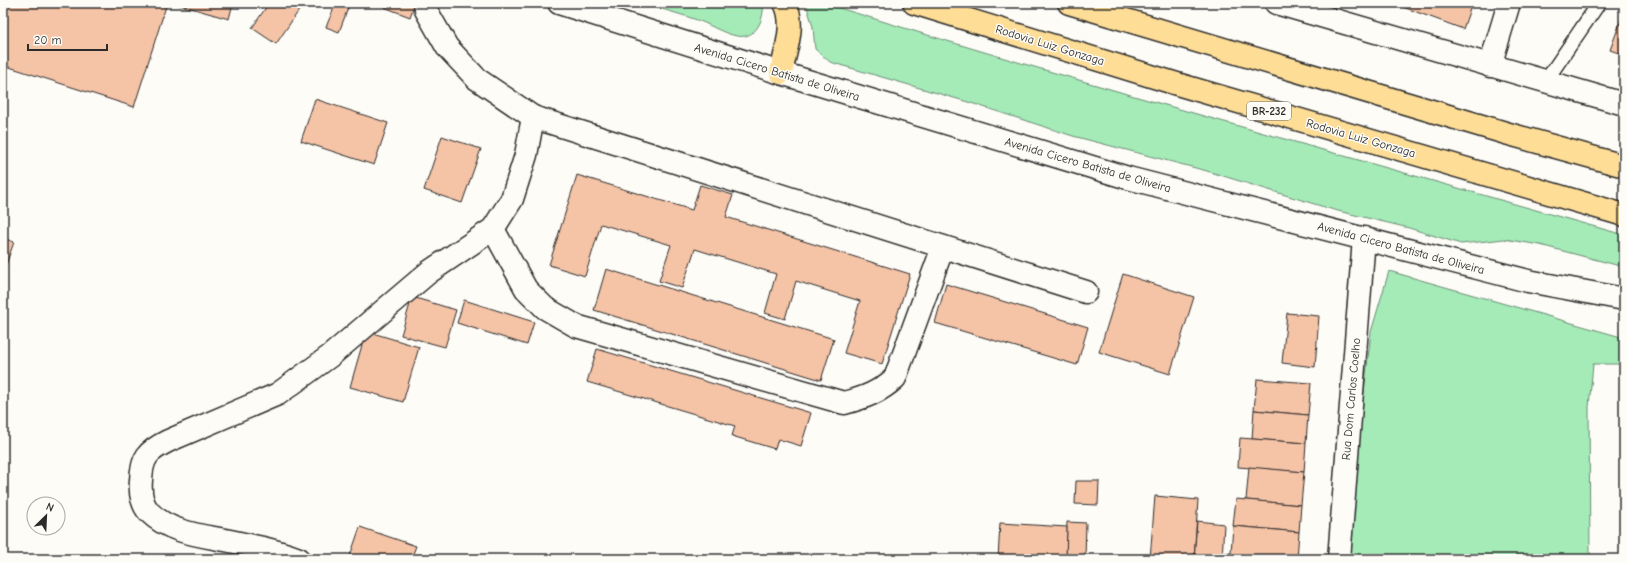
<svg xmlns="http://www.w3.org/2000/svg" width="1627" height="562" font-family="'Comic Neue',sans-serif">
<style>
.green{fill:#a5ebb8;stroke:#688b72}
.building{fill:#f5c3a6;stroke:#2b2b2b}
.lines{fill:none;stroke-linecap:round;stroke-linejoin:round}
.service-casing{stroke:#2b2b2b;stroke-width:16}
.minor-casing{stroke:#2b2b2b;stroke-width:25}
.secondary-casing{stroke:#2b2b2b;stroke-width:25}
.trunk-casing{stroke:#2b2b2b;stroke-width:25}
.service{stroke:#fdfcf7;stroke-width:13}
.minor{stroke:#fdfcf7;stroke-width:22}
.secondary{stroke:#fdfcf7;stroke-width:22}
.trunk{stroke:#fedd96;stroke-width:22}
.labels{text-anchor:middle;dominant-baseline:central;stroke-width:3;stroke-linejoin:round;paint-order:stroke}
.shield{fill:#fdfcf7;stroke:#6a6a68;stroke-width:1}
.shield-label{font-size:11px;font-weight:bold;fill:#2b2b2b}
.street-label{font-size:12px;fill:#2b2b2b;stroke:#fdfcf7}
</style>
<rect width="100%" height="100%" fill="#fdfcf7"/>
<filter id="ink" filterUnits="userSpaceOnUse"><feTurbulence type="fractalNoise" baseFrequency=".025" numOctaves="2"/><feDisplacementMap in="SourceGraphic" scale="8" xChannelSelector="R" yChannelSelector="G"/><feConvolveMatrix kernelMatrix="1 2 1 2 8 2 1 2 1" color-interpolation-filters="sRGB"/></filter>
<g filter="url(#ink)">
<g class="green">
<path d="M641,3H763C765,18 756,40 737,36C725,34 712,26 700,21C681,14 661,9 641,3Z"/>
<path d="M806,3H823C1089,86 1357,159 1624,235V267L1540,245L1504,239L1461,244L1409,228L1334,210L1207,171L1073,136L968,102L830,62L815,49L813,27Z"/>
<polygon points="1389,271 1621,337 1624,364 1593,364 1589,407 1590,559 1348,559 1356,462 1371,332"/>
</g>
<g class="building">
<polygon points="3,3 167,3 134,107 3,65"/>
<polygon points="173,3 233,3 229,19"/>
<polygon points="269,3 304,3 276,44 252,28"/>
<polygon points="336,3 350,3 339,32 326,27"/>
<polygon points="386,3 415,3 410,17 384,7"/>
<polygon points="1392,3 1472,3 1463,29"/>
<polygon points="1624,12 1624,55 1610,50"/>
<polygon points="315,99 388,123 374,165 301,141"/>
<polygon points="442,136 481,149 462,203 424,190"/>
<polygon points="577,175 692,210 700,185 733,195 726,217 910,274 882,364 844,353 860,301 796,281 785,319 765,313 776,274 695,249 682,288 659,281 671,245 601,224 585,276 549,265"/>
<polygon points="3,238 14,242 3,273"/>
<polygon points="606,269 834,339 821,380 594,310"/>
<polygon points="1123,274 1194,297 1170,374 1099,352"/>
<polygon points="946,284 1088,327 1077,365 935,323"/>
<polygon points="412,297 456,310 445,347 401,335"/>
<polygon points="464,300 534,322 527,345 457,323"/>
<polygon points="1287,313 1319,316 1315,367 1282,363"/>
<polygon points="366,331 419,347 403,402 350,387"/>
<polygon points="597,349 811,413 801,446 778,439 775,449 732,436 735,426 587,382"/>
<polygon points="1257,379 1311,383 1308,415 1254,410"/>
<polygon points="1254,410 1308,415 1306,443 1252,439"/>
<polygon points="1240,438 1306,443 1304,472 1238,467"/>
<polygon points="1249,467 1304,472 1301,505 1246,500"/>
<polygon points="1076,481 1099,481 1098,505 1075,504"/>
<polygon points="1155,496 1198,500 1194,559 1150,559"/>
<polygon points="1236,499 1301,505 1299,532 1233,526"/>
<polygon points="1197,521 1224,524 1222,559 1194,559"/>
<polygon points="1067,522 1086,523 1085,559 1066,559"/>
<polygon points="1000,523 1067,527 1066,559 998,559"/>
<polygon points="1233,526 1299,532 1297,559 1222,559 1222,553 1231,553"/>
<polygon points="360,527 416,546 411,559 358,559 350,556"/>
</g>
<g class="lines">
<defs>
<polyline id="service" points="1545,82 1599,3"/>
<g id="minor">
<polyline points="1490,66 1509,3"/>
<polyline points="533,117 1086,292"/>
<path d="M493,229L526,289L545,308L576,326L844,403C864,398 880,392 895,378L943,247"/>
<path d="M299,559C275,550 250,545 225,540C198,535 169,532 149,512C141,503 140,491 141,480C142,457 148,451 168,441L278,394L330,356L429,272L493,229L512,199L526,155L533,117L477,79L447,47L426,10L425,3"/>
<polyline points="1339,559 1364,238"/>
</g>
<g id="secondary">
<polyline points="559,3 781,73 1128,178 1528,281 1624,299"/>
<polyline points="1276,3 1624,104"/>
</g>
<g id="trunk">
<polyline points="914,3 1177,84 1624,215"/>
<polyline points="1069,3 1509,134 1624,166"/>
<path d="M781,73C785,51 796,25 785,3"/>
</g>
</defs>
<use href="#service" class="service-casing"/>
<use href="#minor" class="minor-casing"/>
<use href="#secondary" class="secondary-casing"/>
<use href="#trunk" class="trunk-casing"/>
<use href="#service" class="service"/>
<use href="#minor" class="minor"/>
<use href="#secondary" class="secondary"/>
<use href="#trunk" class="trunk"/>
</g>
</g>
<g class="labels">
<rect class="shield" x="1247" y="102" width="44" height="18" rx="3"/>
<g class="shield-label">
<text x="1269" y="111">BR-232</text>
</g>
<g class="street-label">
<text transform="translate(1050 45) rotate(17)">Rodovia Luiz Gonzaga</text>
<text transform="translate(777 72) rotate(17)">Avenida Cicero Batista de Oliveira</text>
<text transform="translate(1361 138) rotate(16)">Rodovia Luiz Gonzaga</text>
<text transform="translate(1088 165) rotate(16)">Avenida Cicero Batista de Oliveira</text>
<text transform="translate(1401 248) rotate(15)">Avenida Cicero Batista de Oliveira</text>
<text transform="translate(1351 399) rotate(-85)">Rua Dom Carlos Coelho</text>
</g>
</g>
<rect width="1627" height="562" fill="none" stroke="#fdfcf7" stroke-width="16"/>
<rect x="8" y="8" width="1611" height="546" fill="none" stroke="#2b2b2b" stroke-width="1.5" filter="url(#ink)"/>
<g transform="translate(46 516) rotate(24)"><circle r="19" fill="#fdfcf7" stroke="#a9a8a5"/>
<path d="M0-3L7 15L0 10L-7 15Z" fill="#2b2b2b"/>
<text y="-6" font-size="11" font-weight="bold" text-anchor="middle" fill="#2b2b2b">N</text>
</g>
<path d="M28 44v6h79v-6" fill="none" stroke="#2b2b2b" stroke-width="2"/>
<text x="34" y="44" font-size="12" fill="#2b2b2b" stroke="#fdfcf7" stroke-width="3" paint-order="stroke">20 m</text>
</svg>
